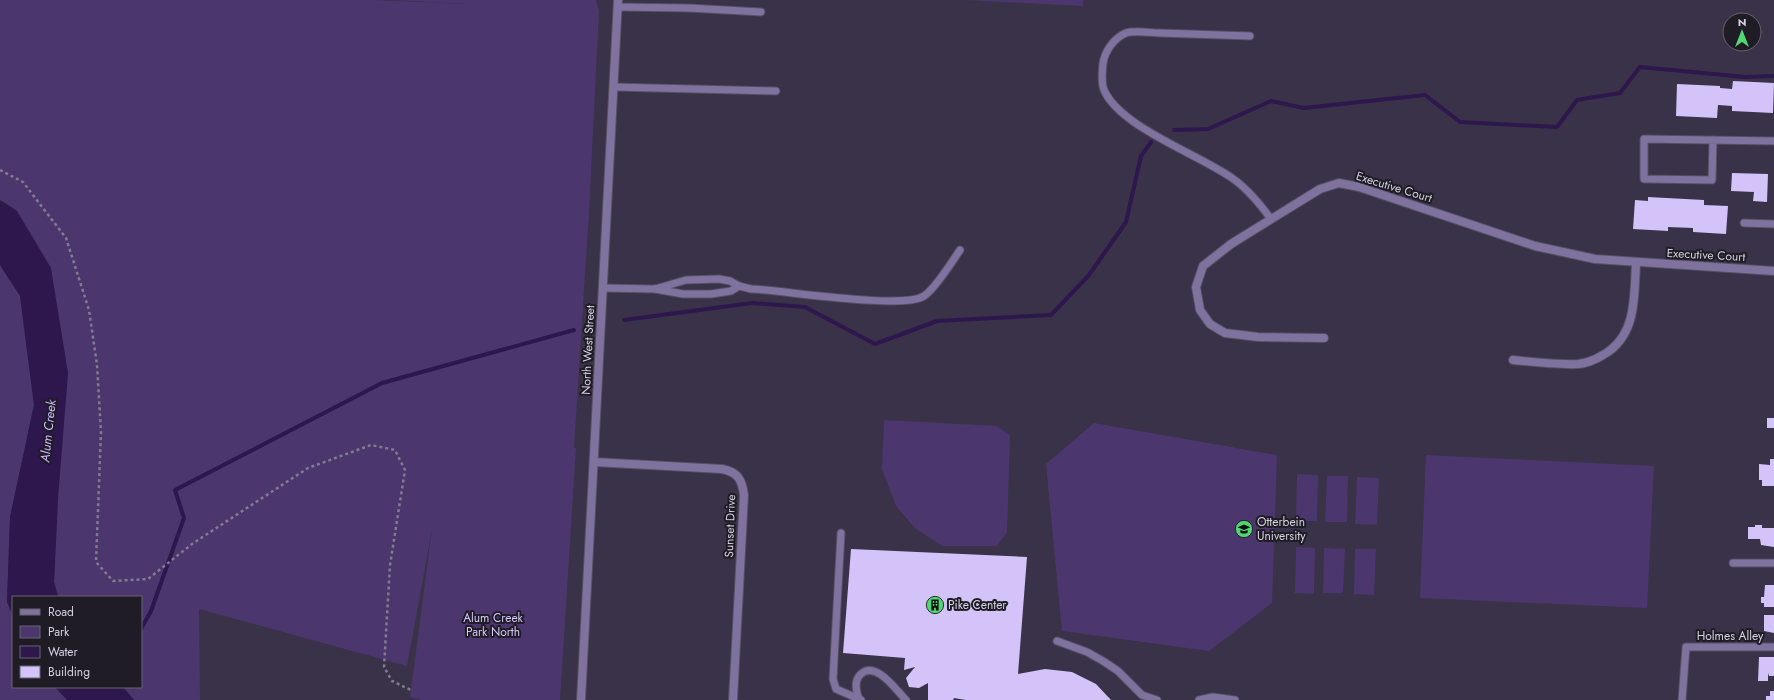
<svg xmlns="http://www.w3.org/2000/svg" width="1774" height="700" font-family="Jost,sans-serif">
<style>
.green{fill:#4b376e}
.water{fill:#2d174c}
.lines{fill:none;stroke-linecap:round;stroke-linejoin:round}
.stream{stroke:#2d174c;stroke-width:4}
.building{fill:#d3c3f8}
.service-casing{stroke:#554f63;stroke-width:9}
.minor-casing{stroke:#554f63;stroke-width:10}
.tertiary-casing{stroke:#554f63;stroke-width:10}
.path{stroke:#817c8e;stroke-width:2.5;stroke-dasharray:3 3;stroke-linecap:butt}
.service{stroke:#80729f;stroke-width:7}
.minor{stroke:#80729f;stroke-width:8}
.tertiary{stroke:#80729f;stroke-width:8}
.labels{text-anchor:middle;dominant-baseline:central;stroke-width:4;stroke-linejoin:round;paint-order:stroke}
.street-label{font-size:12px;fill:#d6d2e0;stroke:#1f1c26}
.poi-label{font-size:12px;fill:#d6d2e0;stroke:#1f1c26;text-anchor:start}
.park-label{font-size:12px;fill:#d7c7fb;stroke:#1f1c26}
.water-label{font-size:13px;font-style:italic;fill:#ceb8fd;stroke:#1f1c26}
</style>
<rect width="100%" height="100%" fill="#393248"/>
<g class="green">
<polygon points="0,0 375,0 466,4 394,0 596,0 599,11 589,211 574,448 576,448 560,700 422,700 410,697 432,529 407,666 199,609 200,700 134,700 123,687 141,687 141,597 59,597 54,582 58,499 17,211 0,200"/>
<polygon points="965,0 1083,0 1083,6"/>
<polygon points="0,265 20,296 34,405 10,517 7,602 13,616 13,687 55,687 67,700 0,700"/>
<polygon points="884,420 996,426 1010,435 1007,532 997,546 942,546 915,528 896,506 882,469"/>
<polygon points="1094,423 1277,455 1272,603 1209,651 1062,631 1046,464"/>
<polygon points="1426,455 1654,466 1647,608 1420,598"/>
<polygon points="1297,474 1318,475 1317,521 1296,521"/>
<polygon points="1327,476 1348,476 1347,522 1325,522"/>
<polygon points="1357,477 1379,478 1377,525 1355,524"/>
<polygon points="1296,547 1315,548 1314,594 1295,593"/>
<polygon points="1324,548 1345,549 1343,593 1323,593"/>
<polygon points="1355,549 1376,549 1374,595 1354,594"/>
</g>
<g class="water">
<polygon points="0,200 17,211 51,268 68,373 58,499 54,582 58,597 13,597 13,616 7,602 10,517 34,405 20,296 0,265"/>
<polygon points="55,687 123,687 134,700 67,700"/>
</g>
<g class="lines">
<g class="stream">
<polyline points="1174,130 1208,129 1271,101 1304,108 1425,95 1460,122 1557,127 1577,100 1620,93 1640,67 1745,77 1774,76"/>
<polyline points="624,320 752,303 805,307 875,344 937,321 1051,315 1089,275 1126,222 1141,156 1151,142"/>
<polyline points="141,629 151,611 184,518 175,490 382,383 574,330"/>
</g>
</g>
<g class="building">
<polygon points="1733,81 1774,83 1773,113 1732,111 1732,106 1718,105 1717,118 1676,116 1677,84 1720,86 1720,88 1732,89"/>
<polygon points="1732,173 1768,174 1767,202 1753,201 1754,192 1731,191"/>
<polygon points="1648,197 1704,200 1704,205 1728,206 1726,234 1693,232 1693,228 1668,227 1668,231 1633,229 1635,200 1648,201"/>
<rect x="1767" y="418" width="7" height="10"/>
<polygon points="1770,459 1774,459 1774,486 1762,486 1762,480 1759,480 1759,464 1770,465"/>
<polygon points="1755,525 1762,525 1762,528 1774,528 1774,547 1761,545 1760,539 1748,539 1748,527 1755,527"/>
<polygon points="851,549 1027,557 1018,674 1045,669 1072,672 1096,684 1111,700 966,700 954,698 953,700 928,700 928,683 919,688 909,687 906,678 915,667 904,670 905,658 843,653"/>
<polygon points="1765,585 1774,585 1774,607 1764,607 1764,603 1761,603 1761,597 1764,597"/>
<polygon points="1764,615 1774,615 1774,633 1764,631"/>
<polygon points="1759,657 1774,657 1774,676 1769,676 1768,673 1768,681 1758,681"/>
<polygon points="1770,691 1774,691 1774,700 1766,700 1766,696 1770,696"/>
</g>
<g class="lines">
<defs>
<g id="service">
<polyline points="618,7 689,8 761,12"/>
<path d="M1250,36C1220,35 1190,34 1160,33C1150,33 1136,30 1126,33C1114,38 1105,51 1103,63C1102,72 1101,82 1104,90C1120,127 1198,154 1232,178C1248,189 1260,204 1271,219"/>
<polyline points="614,87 776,91"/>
<polyline points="1713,140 1712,180 1644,179 1644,139 1774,141"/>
<polyline points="1744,223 1774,224"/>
<polyline points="603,288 655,289 683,294 711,294 731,291 739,286"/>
<path d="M655,289L686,280L719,279L730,281L739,286L751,289C782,290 903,310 924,296C935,289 952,262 960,250"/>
<polyline points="841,533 833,679 836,689 859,699"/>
<polyline points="1733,563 1774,563"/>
<polyline points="1057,641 1087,652 1103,661 1118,671 1142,695 1157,700"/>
<path d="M861,700L859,699C856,692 854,681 860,675C875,659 896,690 906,700"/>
<polyline points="1199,700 1213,697 1235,700"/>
<polyline points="1682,700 1686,647 1774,647"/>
</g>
<g id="minor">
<polyline points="1324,338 1258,337 1225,333 1210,324 1200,310 1196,287 1203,266 1231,244 1320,189 1339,183 1359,187 1535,246 1595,259 1774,271"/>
<path d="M1513,360C1534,362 1557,365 1578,364C1587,363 1595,360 1603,355C1637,336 1634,297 1636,263"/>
<path d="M594,462L722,469C738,472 742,480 744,495L733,700"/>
</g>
<polyline id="tertiary" points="581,700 618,0"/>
</defs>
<use href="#service" class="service-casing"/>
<use href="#minor" class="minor-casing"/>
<use href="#tertiary" class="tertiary-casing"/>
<polyline class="path" points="0,170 23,182 66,238 89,310 97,365 101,432 96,562 113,581 148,579 192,544 308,468 371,445 395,450 405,470 390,565 384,667 392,681 411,690"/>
<use href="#service" class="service"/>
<use href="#minor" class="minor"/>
<use href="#tertiary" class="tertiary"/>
</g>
<defs>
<symbol id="university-disc" viewBox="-11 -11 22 22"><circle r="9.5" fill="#52d673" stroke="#1f1c26"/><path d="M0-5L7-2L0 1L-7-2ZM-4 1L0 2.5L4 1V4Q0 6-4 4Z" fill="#111"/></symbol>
<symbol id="building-disc" viewBox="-11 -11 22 22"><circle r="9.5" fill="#52d673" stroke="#1f1c26"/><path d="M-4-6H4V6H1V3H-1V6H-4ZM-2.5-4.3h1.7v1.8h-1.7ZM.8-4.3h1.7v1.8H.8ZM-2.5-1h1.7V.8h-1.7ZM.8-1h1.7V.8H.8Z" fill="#111"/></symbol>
</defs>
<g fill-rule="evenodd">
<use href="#university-disc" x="1234" y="519" width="20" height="20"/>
<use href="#building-disc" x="925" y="595" width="20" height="20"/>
</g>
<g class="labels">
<g class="street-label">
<text transform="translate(1394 187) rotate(17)">Executive Court</text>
<text transform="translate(1706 255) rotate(3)">Executive Court</text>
<text transform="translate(588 350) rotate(-87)">North West Street</text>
<text transform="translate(730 526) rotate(-88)">Sunset Drive</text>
<text x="1730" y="636">Holmes Alley</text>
</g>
<g class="poi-label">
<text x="1257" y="522">Otterbein<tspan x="1257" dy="14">University</tspan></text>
<text x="948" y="605">Pike Center</text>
</g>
<g class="park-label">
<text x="493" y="618">Alum Creek<tspan x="493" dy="14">Park North</tspan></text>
</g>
<g class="water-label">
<text transform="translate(48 431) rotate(-84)">Alum Creek</text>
</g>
</g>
<rect x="12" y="596" width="130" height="92" fill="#1f1c26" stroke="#686570"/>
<rect x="20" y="609" width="20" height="6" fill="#80729f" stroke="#686570"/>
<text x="48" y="616" font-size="12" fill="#d6d2e0">Road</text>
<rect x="20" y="626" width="20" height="12" fill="#4b376e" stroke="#686570"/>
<text x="48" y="636" font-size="12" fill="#d6d2e0">Park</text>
<rect x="20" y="646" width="20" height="12" fill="#2d174c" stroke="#686570"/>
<text x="48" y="656" font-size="12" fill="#d6d2e0">Water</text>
<rect x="20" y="666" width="20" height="12" fill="#d3c3f8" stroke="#686570"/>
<text x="48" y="676" font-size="12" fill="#d6d2e0">Building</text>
<g transform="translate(1742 32)"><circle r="19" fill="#1f1c26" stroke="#686570"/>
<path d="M0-3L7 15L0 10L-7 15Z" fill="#52d673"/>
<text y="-6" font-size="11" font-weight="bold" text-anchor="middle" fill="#d6d2e0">N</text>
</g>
</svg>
